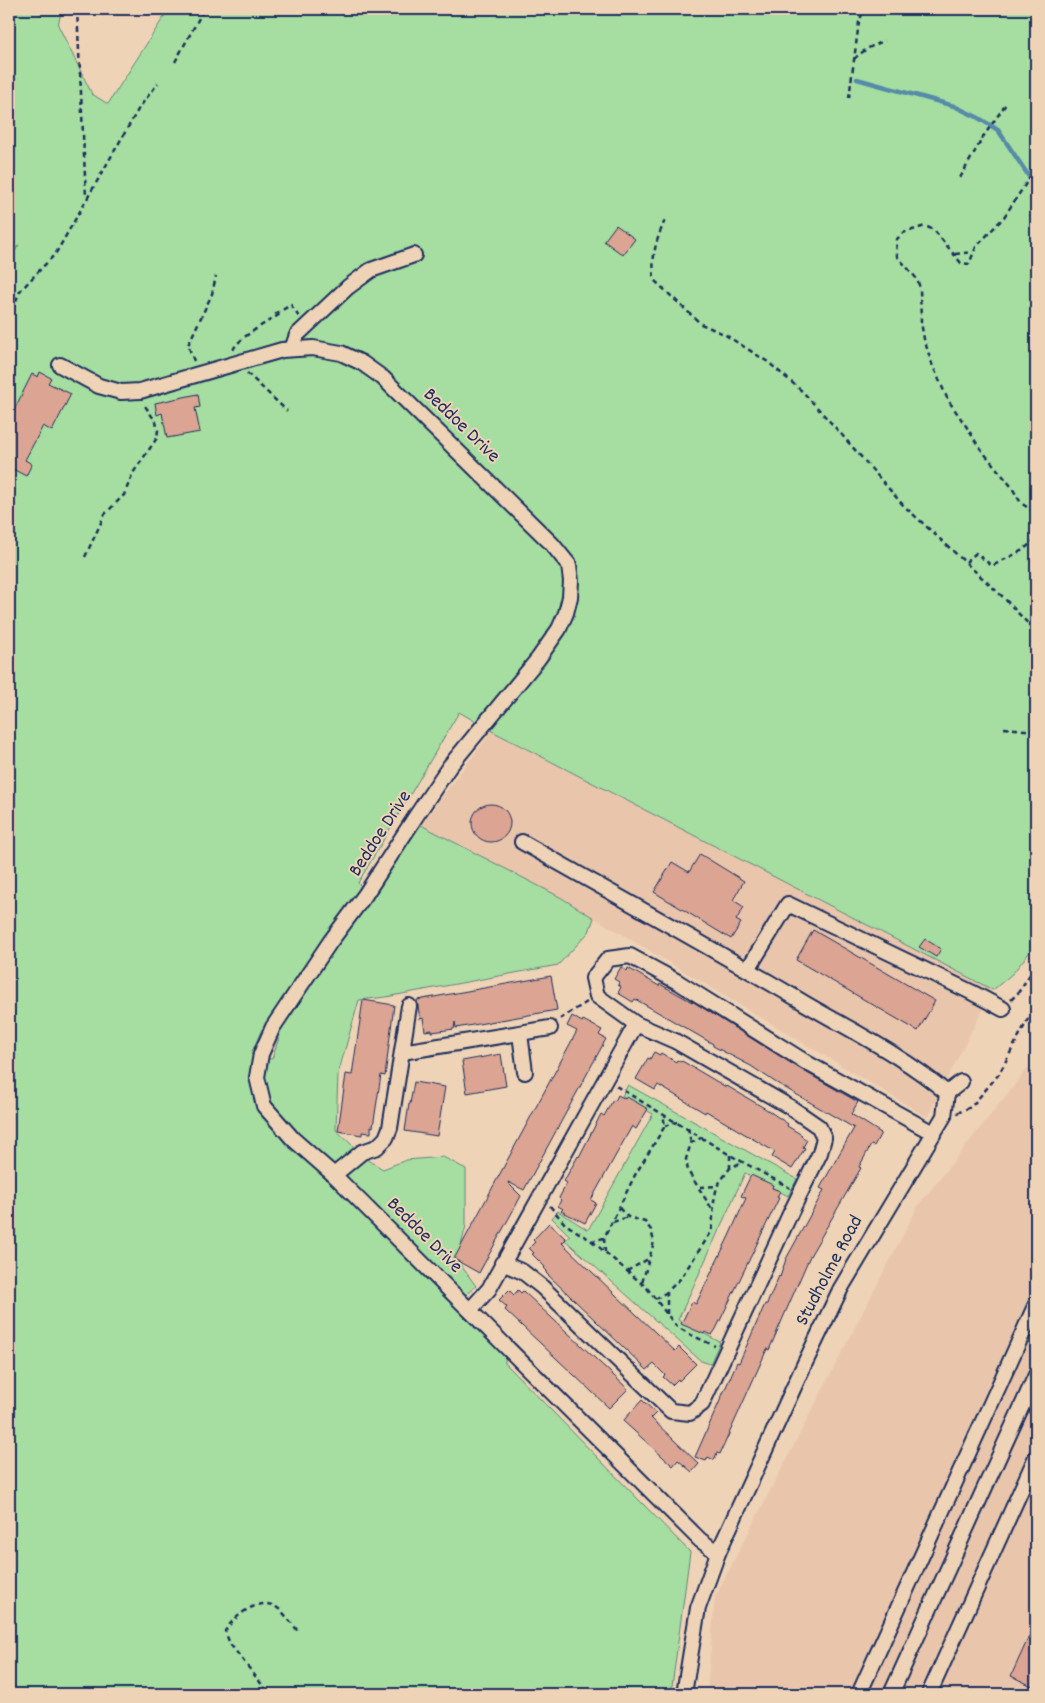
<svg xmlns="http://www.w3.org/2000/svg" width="1045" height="1703" font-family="Dekko,sans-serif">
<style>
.built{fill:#e9c5ac}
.green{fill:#a6dda0;stroke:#60867f;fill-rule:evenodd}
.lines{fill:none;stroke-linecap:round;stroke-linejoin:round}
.stream{stroke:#558ba8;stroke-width:4.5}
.building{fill:#dba493;stroke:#1b2f5e}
.minor-casing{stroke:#1b2f5e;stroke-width:18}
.path{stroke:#1b2f5e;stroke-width:2.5;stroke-dasharray:5 4;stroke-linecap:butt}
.minor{stroke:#efd3b6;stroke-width:14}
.labels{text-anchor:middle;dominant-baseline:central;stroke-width:4;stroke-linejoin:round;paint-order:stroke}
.street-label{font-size:20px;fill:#1b2f5e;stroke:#efd3b6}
</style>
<rect width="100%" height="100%" fill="#efd3b6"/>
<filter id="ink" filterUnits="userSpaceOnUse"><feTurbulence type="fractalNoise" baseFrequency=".02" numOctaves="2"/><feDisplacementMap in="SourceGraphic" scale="10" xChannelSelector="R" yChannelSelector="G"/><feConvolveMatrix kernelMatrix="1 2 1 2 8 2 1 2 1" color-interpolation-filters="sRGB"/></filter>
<g filter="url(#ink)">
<g class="built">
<polygon points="492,731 993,990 927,1117 560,897 421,825"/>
<polygon points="1036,1058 1036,1694 707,1694 715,1597 918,1206"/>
</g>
<g class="green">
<path d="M9,9H62L58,25L92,94L108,104L169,9H1036V944L1013,973L993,990L492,731L459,712L358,883L371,897L421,825L560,897L594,918L589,932L558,965L386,997L359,1000L338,1074L336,1130L369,1161L383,1169L406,1160L443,1157L466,1169V1226L457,1260L476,1286L455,1304L505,1356V1363L690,1552L671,1694H9V260L19,245L9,254ZM262,1029L280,1035L272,1059L253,1056L251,1054Z"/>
<polygon points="628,1085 797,1179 788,1196 745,1173 678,1320 720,1342 710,1364 701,1361 565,1240 570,1236 552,1218 558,1211 588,1230 653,1114 622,1096"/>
</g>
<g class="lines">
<polyline class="stream" points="857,79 954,106 977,117 998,130 1036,187"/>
</g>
<g class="building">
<polygon points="616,225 635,239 623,255 604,241"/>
<polygon points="40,372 51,378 48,383 71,394 52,431 43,426 25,460 32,464 26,476 9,467 9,420 32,374 38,377"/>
<polygon points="198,394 200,407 195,408 200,432 167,438 162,413 157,415 155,403"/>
<circle cx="491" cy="823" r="19"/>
<polygon points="700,854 744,881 733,900 744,907 736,920 741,923 731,939 654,892 672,862 689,872"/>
<polygon points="813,930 935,1001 918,1031 796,960"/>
<polygon points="925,939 941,949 936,957 919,947"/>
<polygon points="621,967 627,971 628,968 654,983 659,986 660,984 692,1002 692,1001 802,1070 858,1102 851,1114 881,1133 874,1146 871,1145 859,1167 861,1168 810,1256 769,1350 767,1349 720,1454 717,1453 714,1460 708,1457 706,1461 695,1457 737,1362 739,1363 765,1304 767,1304 779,1276 780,1277 786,1259 824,1190 820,1188 854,1128 775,1082 751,1066 728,1054 713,1046 713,1044 635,999 633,1002 618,993 621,987 618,985 619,982 614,979"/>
<polygon points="551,976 557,1010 456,1028 455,1022 454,1029 432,1032 432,1030 425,1031 423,1018 420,1019 417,1000"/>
<polygon points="363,1000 394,1005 385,1076 381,1075 373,1127 371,1126 371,1133 362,1132 362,1135 338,1131 346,1074 352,1075"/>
<polygon points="572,1016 582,1022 583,1020 602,1030 599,1035 606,1039 524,1190 508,1182 508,1183 521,1196 479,1273 454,1259 577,1031 567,1026"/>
<polygon points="654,1052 660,1055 661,1053 676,1062 677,1060 681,1062 682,1061 726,1087 727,1086 766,1109 788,1124 787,1126 802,1135 801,1136 807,1140 803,1147 805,1148 792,1169 772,1157 775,1152 706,1111 705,1113 658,1085 655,1090 636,1079 648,1058 650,1059"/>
<polygon points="501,1054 506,1086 467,1093 462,1061"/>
<polygon points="414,1082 445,1087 437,1136 405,1131 409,1104 410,1104"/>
<polygon points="618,1095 625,1099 627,1097 648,1109 636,1129 632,1126 591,1200 596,1203 585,1223 561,1211 563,1209 558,1206 561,1200 559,1198 567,1183 564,1181 578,1156 579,1157 601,1114 604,1116 613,1100 615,1101"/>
<polygon points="751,1175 773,1185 772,1188 780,1191 777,1197 779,1198 716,1329 712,1335 705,1332 704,1334 681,1324 692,1302 696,1304 729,1236 746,1198 741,1196"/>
<polygon points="549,1223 566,1239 562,1243 617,1296 675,1351 679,1347 696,1364 679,1381 678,1379 672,1385 663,1377 665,1375 654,1364 647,1370 546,1273 547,1271 544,1268 545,1267 532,1254 534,1253 529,1248 535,1242 533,1240"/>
<polygon points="509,1290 514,1295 518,1290 521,1293 523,1291 628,1389 609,1408 505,1310 507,1307 499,1300"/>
<polygon points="642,1400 656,1413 651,1418 699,1464 692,1472 678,1460 673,1466 623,1421"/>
<polygon points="1036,1621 1036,1688 1011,1676"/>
</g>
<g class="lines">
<defs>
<g id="minor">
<polyline points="292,349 297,335 348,287 371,270 414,255"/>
<polyline points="60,365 99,386 121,392 140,391 282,350 313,348 341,353 362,363 383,378 552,544 569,565 571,581 570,597 566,613 559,629 538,659 449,767 416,816 365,895 330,942 273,1027 261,1054 257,1077 264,1106 293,1139 334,1175 700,1540 718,1553"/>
<path d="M522,842C617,896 712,948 806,1004C854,1032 905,1057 947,1093L944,1116L841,1288L804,1365L718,1553L698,1608L684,1694"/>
<polyline points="748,969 788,904 971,992 1003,1009"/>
<polyline points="520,1034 525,1072"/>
<polyline points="402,1052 550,1028"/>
<polyline points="947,1093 961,1082"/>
<polyline points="334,1175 362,1152 377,1147 386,1138 390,1128 409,1006"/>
<polyline points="502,1263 523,1272 542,1287 671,1411 690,1413 702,1404 791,1212 820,1153 824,1138 819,1127 790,1107 675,1041 636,1024 597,996 593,978 608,959 630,956 678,982 807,1063 933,1133"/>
<polyline points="470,1310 489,1289 636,1024"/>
<polyline points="859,1694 1036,1304"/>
<polyline points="891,1694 1036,1375"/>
<polyline points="929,1694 1036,1457"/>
</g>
</defs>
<use href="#minor" class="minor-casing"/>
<g class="path">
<polyline points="77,9 86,197"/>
<path d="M854,59C864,50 872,45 885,41"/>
<polyline points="175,62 204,9"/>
<polyline points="849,98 859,22 864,9"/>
<polyline points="1036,168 1004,217 976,247 969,264 961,263 934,230 925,226 903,233 896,240 897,256 917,279 920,288 921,322 924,339 932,364 948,400 966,426 979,447 1011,486 1021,503 1036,513"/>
<polyline points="960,178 983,137 1006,104"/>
<path d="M665,220C655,244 652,253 654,280L701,324L724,334L768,362L803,392L842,435L903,505L1003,597L1036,632"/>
<polyline points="955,254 973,252"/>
<polyline points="275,314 291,305 299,317"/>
<polyline points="9,318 20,291 56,253 139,108 158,83"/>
<path d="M233,350C239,337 268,322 280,314L281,311"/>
<polyline points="194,361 188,345 212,294 216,276"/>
<polyline points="247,373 287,411"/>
<polyline points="85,557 105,514 124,495 133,473 157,438 158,430 156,422 143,403"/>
<polyline points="966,562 976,553 992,566 1023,550 1036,539"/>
<polyline points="1004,728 1036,731"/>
<polyline points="1011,1000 1018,993 1036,965"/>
<polyline points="560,1019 587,1002"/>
<polyline points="616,1086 730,1155 790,1188"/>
<polyline points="957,1113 971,1107 999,1074 1036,1004"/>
<polyline points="665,1126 677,1122"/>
<polyline points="688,1128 691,1143"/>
<polyline points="703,1137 691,1143 686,1159 688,1171 712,1209"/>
<polyline points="730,1155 730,1168"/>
<polyline points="700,1187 717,1186"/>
<polyline points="550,1206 565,1224 592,1241 604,1238 635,1175 665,1126 663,1114"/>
<polyline points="619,1208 628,1217 645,1222 651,1230 654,1242 642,1283"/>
<polyline points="613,1222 628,1217"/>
<polyline points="604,1238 605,1252"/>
<polyline points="592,1241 647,1288 676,1326 691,1335 715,1346"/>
<polyline points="627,1271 648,1259"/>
<polyline points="655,1299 667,1292"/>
<polyline points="667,1314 667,1292 680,1279 712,1231 714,1201 717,1186 730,1168 742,1162"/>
<path d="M267,1691L230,1644L225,1631C234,1617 258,1596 276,1607C284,1612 292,1624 298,1631"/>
</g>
<use href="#minor" class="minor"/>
</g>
</g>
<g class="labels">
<g class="street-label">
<text transform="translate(461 426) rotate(44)">Beddoe Drive</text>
<text transform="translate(381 834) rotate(-57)">Beddoe Drive</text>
<text transform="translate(424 1236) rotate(45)">Beddoe Drive</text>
<text transform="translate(830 1271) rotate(-62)">Studholme Road</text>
</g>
</g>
<rect width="1045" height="1703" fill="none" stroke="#efd3b6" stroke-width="30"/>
<rect x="15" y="15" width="1015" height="1673" fill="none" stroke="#1b2f5e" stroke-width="2" filter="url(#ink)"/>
</svg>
